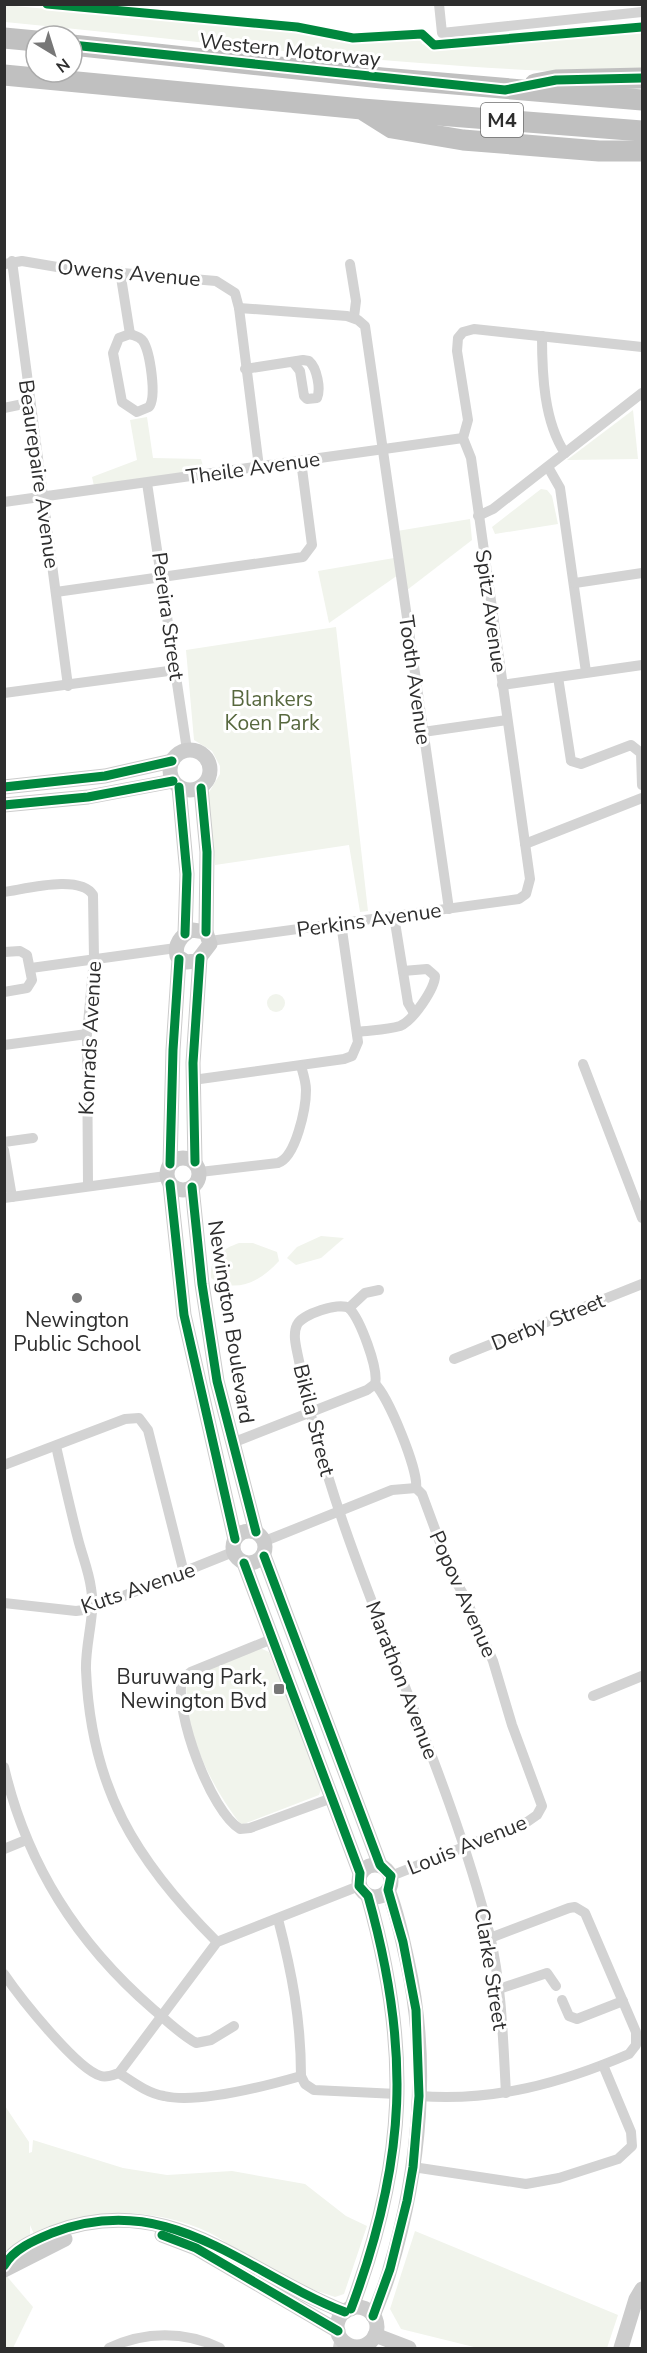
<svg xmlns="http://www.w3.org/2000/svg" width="647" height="2353" font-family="'Nunito Sans',sans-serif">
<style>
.green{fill:#f1f4ec}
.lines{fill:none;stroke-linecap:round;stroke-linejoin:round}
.street{stroke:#d3d3d3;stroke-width:10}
.secondary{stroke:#ccc;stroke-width:15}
.highway{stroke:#c0c0c0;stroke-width:21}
.cycleway-casing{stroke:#fff;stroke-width:13}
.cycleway{stroke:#00873e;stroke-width:9}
.poi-dot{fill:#777;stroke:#fff;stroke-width:2}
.labels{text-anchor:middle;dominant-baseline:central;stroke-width:6;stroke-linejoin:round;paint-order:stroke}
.shield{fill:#fff;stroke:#6d6d6d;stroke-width:1.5}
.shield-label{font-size:20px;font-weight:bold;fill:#2e2e2e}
.street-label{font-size:21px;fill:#2e2e2e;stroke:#fff}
.park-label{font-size:21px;fill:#57683e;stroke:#fff}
.poi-label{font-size:21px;fill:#2e2e2e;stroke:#fff}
</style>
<rect width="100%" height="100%" fill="#fff"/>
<g class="green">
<path d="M4,5L319,34L356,42L421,37L422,44L445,49L642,30V69C569,75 493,68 420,63C281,53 143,35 5,22Z"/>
<polygon points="633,410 638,459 567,460"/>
<polygon points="147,417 153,458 201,459 204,470 94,486 92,477 137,460 130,420"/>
<polygon points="541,489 547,490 552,496 558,524 495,534 492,527"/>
<polygon points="470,519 472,540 407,590 397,531"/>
<polygon points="394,558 398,575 329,623 318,571"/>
<polygon points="336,627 368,911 360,912 349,845 215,865 208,794 220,774 220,766 212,751 194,740 186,650"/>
<circle cx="276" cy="1003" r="9"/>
<polygon points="321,1236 344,1238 321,1258 296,1265 287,1258 297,1247"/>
<path d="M239,1243H253L277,1252L279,1261C261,1281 236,1295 211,1278C209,1258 222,1249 239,1243Z"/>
<path d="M260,1648L269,1652L322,1786L319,1795L241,1825C210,1784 182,1730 187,1678Z"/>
<path d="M5,2106L29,2142V2153L32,2152L33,2140L123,2168L167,2175L232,2171L305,2184L346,2216L367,2226L344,2294L335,2297C308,2288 280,2278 256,2263C240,2254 226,2241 210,2233C153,2206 89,2207 34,2234L30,2225V2243L5,2266Z"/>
<polygon points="415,2231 618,2315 607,2348 478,2348 401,2329 390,2309"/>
<polygon points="4,2273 33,2307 13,2348 5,2348"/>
</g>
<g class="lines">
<g class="street">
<polyline points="439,4 442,33 642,12"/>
<polyline points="12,261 68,686"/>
<polyline points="5,264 22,261 63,268 216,281 235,293 239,308 259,467"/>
<polyline points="350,264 356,301 354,317"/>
<polyline points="120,271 130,334"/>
<polyline points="239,308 347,316 358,320 365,326 449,909"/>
<path d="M130,334C135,336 139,336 143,341C150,352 157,397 149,407L137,412L122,402L113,353L119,338Z"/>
<path d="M542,336C542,374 544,422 565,453"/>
<path d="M245,369L303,360L309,361C317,368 321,389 317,398L307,399L304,396L300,371L293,362"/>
<polyline points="4,408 28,403"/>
<polyline points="548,467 560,488 586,672"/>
<polyline points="147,483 187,750"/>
<polyline points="4,502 463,438"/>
<polyline points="478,516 493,509 642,393"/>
<polyline points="575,583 642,573"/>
<polyline points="56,592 303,557 312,545 301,461"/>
<polyline points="558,677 571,761 581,764 631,745 641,753 642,785"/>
<polyline points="502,685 642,665"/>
<polyline points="4,693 176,670"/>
<polyline points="423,732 507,720"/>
<polyline points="525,844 642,798"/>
<path d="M4,892C26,889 80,874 93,895L94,959L87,1034L88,1186"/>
<polyline points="394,916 408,1003 414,1013"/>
<polyline points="210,941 519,899 526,894 530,879 471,458 463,438 468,420 457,351 458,338 463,332 474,329 642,347"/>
<polyline points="4,952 20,951 27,955 32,980 27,988 4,992"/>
<polyline points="31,968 176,948"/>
<path d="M357,1032C371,1030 387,1030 400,1026C413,1021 435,988 435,976L427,969L403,971"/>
<polyline points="4,1045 87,1034"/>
<polyline points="583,1064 642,1218"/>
<polyline points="193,1080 344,1059 352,1056 358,1042 341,923"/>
<polyline points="4,1142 33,1138"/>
<polyline points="4,1150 12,1197"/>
<path d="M200,1172L278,1163C296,1157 306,1108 306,1090C306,1082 303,1073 301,1066"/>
<polyline points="4,1198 166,1176"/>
<polyline points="349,1308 365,1293 379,1290"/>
<polyline points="454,1359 642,1284"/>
<path d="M375,1384C388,1396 419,1471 416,1488L422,1494L452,1575L465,1597L493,1661L512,1725L542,1806L537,1815L527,1822L391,1876"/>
<path d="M232,1443L367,1390L375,1384C379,1369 360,1319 349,1308C339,1302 302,1314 297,1325C292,1335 297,1350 299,1361C337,1561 441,1739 490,1936C502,1987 503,2041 506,2093"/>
<path d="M56,1446C63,1477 70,1508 78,1539C82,1555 89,1572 91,1588C96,1614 85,1643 86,1670C91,1788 135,1860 217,1942"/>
<polyline points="4,1465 125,1419 139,1418 148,1430 184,1573"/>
<polyline points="265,1541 392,1490 416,1488"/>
<polyline points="4,1603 76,1611 91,1609 233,1552"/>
<path d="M272,1639L191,1672L182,1679C174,1712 211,1812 240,1829L250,1828L332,1798"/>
<polyline points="593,1696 642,1676"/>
<path d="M4,1767C27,1865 77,1943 153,2009C167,2021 180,2034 196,2043L211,2040L234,2026"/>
<polyline points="4,1849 26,1840"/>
<path d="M278,1919C292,1973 301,2020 301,2076"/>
<path d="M4,1974C19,1996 77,2070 101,2076C107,2078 113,2075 119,2073C133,2082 147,2093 164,2096C199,2104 266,2086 301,2076L305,2084L314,2090L397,2094"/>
<polyline points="499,1989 547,1973 556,1986"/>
<polyline points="562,2000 569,2016 577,2019 623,2001"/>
<polyline points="119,2073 217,1942 359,1886"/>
<path d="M419,2096C493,2102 562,2083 629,2054L636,2045V2032L585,1913L575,1907L569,1908L490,1938"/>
<polyline points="413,2167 526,2184 559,2178 618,2159 632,2146 631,2132 603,2065"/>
<path d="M109,2348C145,2331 185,2331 220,2348"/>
<polyline points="338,2348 340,2337"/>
<polyline points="357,2348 358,2347"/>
</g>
<g class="secondary">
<circle cx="190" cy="770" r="20"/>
<polyline points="4,787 105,776 172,761"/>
<polyline points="179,787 187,874 185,934"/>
<polyline points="201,788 207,852 206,932"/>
<polyline points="4,805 88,797 173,781"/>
<path d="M192,930L206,932L210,944L197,961L186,962L177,956C174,945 181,935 192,930Z"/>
<circle cx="183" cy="1174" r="16"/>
<polyline points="195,1162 193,1063 200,958"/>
<polyline points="170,1164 173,1050 179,959"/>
<polyline points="170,1184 184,1315 235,1539"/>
<polyline points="192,1187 202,1284 217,1381 256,1532"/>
<circle cx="249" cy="1547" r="16"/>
<polyline points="264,1556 380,1865"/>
<polyline points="244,1563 360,1873"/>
<circle cx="375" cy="1881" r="16"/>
<polyline points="162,2235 196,2248 338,2331"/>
<path d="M4,2266C13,2249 35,2240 52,2233C170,2188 244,2273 345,2312"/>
<polyline points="4,2270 65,2239"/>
<circle cx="357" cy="2327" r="20"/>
<path d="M351,2309C407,2160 411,2048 368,1896"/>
<path d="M373,2316C379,2300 386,2285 390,2269C420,2169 430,2062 407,1960C402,1937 397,1912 388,1890"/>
<polyline points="375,2335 409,2348"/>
<polyline points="621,2348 636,2299 642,2289"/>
</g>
<g class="highway">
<polyline points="4,38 36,41"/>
<polyline points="72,45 382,78 642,100"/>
<polyline points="4,75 362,109 642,131"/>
<polyline points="535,84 556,80 642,78"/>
<polyline points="365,111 392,128 463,140 599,151 642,151"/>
</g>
<defs>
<g id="cycleway">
<polyline points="47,4 297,27 353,38 422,34 434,45 642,27"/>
<polyline points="72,45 505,90 556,80 642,78"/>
<polyline points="4,787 105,776 172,761"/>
<polyline points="179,787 187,874 185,934"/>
<polyline points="201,788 207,852 206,932"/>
<polyline points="4,805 88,797 173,781"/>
<polyline points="195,1162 193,1063 200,958"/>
<polyline points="170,1164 173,1050 179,959"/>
<polyline points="170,1184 184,1315 235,1539"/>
<polyline points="192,1187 202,1284 217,1381 256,1532"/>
<polyline points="264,1556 380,1865 391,1876 388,1890 403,1942 416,2010 419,2096 413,2167 407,2201 390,2269 373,2316"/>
<path d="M244,1563L360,1873L359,1886L368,1896C411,2048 407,2160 351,2309"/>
<polyline points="162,2235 196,2248 338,2331"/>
<path d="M4,2266C13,2249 35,2240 52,2233C170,2188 244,2273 345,2312"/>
</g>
</defs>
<use href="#cycleway" class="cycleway-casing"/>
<use href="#cycleway" class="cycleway"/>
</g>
<g class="poi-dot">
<circle cx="77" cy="1298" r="6"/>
<rect x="273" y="1683" width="12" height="12" rx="3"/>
</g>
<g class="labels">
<rect class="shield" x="481" y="103" width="42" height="34" rx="4.5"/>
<g class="shield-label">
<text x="502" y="120">M4</text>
</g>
<g class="street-label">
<text transform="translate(290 50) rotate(6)">Western Motorway</text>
<text transform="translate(129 273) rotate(5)">Owens Avenue</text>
<text transform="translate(253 468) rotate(-8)">Theile Avenue</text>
<text transform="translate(39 474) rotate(82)">Beaurepaire Avenue</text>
<text transform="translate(491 611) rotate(82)">Spitz Avenue</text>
<text transform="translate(168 616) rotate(82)">Pereira Street</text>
<text transform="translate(415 680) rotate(82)">Tooth Avenue</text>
<text transform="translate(369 920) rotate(-8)">Perkins Avenue</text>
<text transform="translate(90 1038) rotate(-87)">Konrads Avenue</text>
<text transform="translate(231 1322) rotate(81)">Newington Boulevard</text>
<text transform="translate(548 1322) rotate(-22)">Derby Street</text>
<text transform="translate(314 1420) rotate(76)">Bikila Street</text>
<text transform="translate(138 1588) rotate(-19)">Kuts Avenue</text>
<text transform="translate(463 1594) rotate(66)">Popov Avenue</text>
<text transform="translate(402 1680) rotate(69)">Marathon Avenue</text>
<text transform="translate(467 1845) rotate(-22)">Louis Avenue</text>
<text transform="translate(491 1969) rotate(81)">Clarke Street</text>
</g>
<g class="park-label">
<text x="272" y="699">Blankers<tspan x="272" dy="24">Koen Park</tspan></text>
</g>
<g class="poi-label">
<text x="77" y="1320">Newington<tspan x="77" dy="24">Public School</tspan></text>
<text x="267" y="1677" text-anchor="end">Buruwang Park,<tspan x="267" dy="24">Newington Bvd</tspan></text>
</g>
</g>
<rect width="647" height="2353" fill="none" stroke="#2e2e2e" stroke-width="12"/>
<g transform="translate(54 54) rotate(142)"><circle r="28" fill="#ffffff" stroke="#ababab" stroke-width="1.5"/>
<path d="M0-4.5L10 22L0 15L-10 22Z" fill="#777777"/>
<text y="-9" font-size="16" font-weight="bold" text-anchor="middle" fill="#2e2e2e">N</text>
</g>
</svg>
